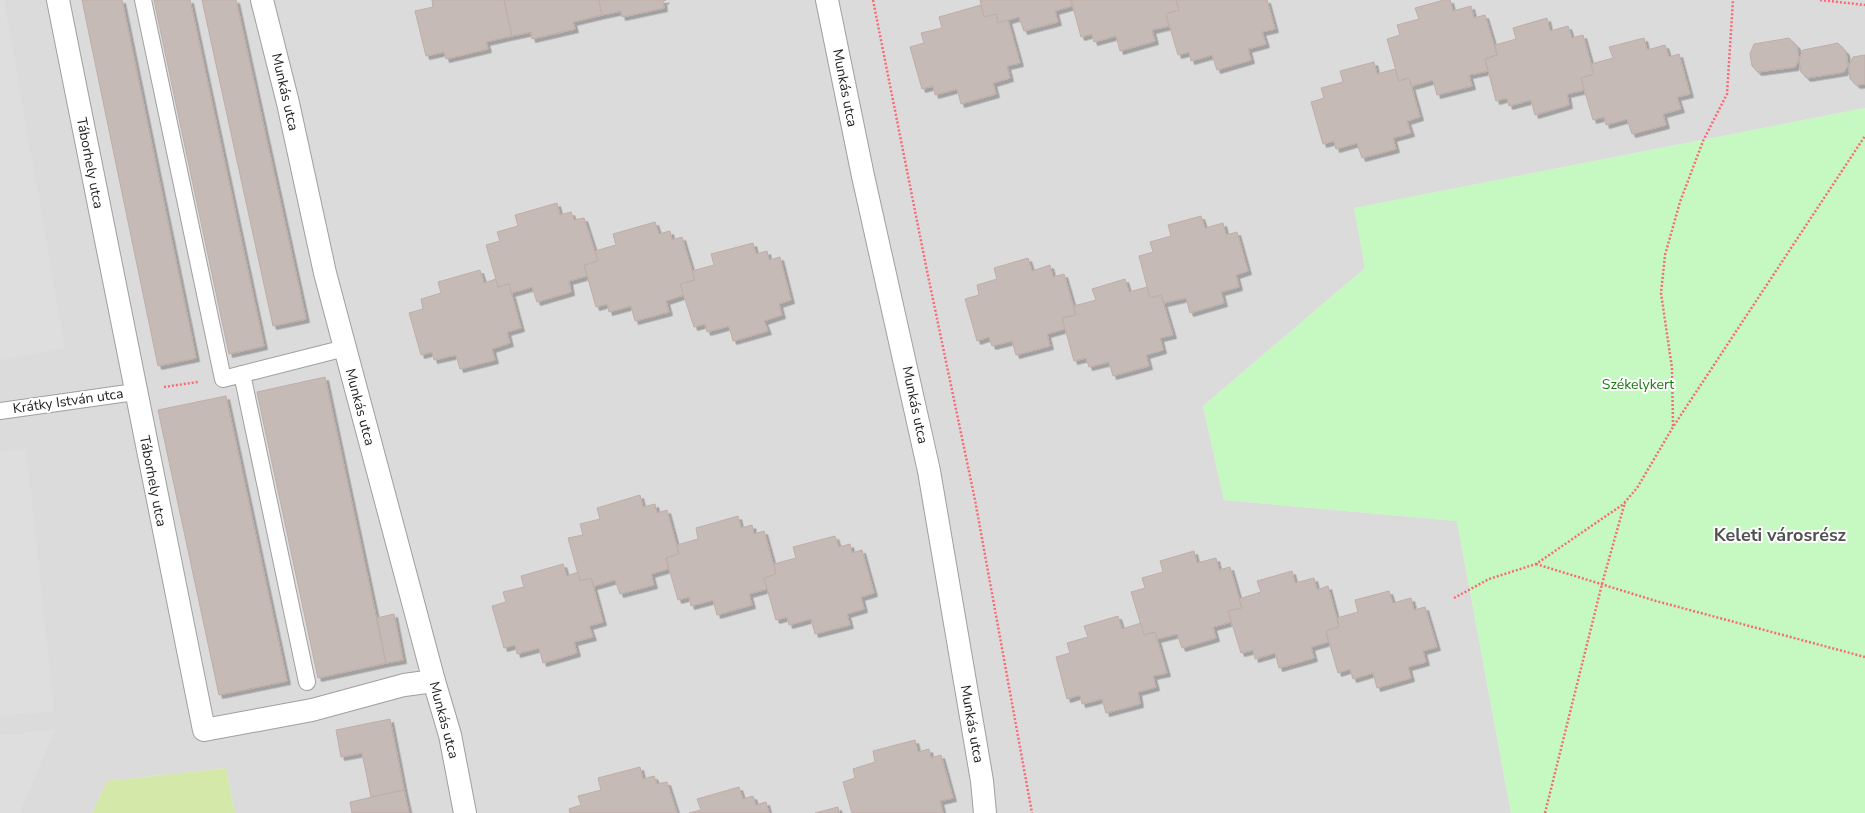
<svg xmlns="http://www.w3.org/2000/svg" width="1865" height="813" font-family="'Nunito Sans',sans-serif">
<style>
.residential{fill:#dcdbdb}
.grass{fill:#d4e8aa}
.park{fill:#c6f9c1}
.parking{fill:#dedede}
.building{fill:#c6bab7;stroke:#c0ada6;filter:url(#shadow)}
.lines{fill:none;stroke-linecap:round;stroke-linejoin:round}
.service-casing{stroke:#9f9f9f;stroke-width:18}
.minor-casing{stroke:#9f9f9f;stroke-width:24}
.path{stroke:#f86b76;stroke-width:2.5;stroke-dasharray:2 2;stroke-linecap:butt}
.service{stroke:#fff;stroke-width:16}
.minor{stroke:#fff;stroke-width:22}
.labels{text-anchor:middle;dominant-baseline:central;stroke-width:4;stroke-linejoin:round;paint-order:stroke}
.street-label{font-size:14px;fill:#1e1e1e;stroke:#fff}
.park-label{font-size:14px;fill:#177b0d;stroke:#fff}
.district-label{font-size:18px;font-weight:bold;fill:#515151;stroke:#fff}
</style>
<defs>
<filter id="shadow"><feDropShadow dx="3.5" dy="3.5" stdDeviation="0" flood-color="#0004"/></filter>
</defs>
<rect width="100%" height="100%" fill="#efe9e4"/>
<polygon class="residential" points="0,0 1865,0 1865,108 1355,208 1365,268 1203,406 1224,500 1457,521 1511,813 235,813 226,768 107,781 92,813 0,813"/>
<polygon class="grass" points="226,768 235,813 92,813 107,781"/>
<polygon class="park" points="1865,108 1865,813 1511,813 1457,521 1224,500 1203,406 1365,268 1354,208"/>
<g class="parking">
<polygon points="0,0 4,0 65,349 0,360"/>
<polygon points="26,448 54,711 0,717 0,451"/>
<polygon points="55,729 20,813 0,813 0,735"/>
</g>
<g class="building">
<polygon points="82,0 122,0 196,358 158,366"/>
<polygon points="154,0 190,0 264,346 229,354"/>
<polygon points="202,0 236,0 306,319 273,326"/>
<polygon points="432,0 504,0 512,36 486,42 488,49 446,59 444,52 426,56 415,11 433,7"/>
<polygon points="504,0 599,0 602,15 573,22 575,29 532,39 531,32 512,36"/>
<polygon points="599,0 666,0 663,1 664,8 622,17 621,11 602,15"/>
<polygon points="980,0 1071,0 1072,6 1055,11 1058,22 1024,31 1019,17 998,23 996,14 984,17"/>
<polygon points="1071,0 1176,0 1179,10 1166,14 1169,26 1152,30 1155,41 1120,51 1116,36 1094,42 1092,34 1081,37"/>
<polygon points="1176,0 1267,0 1275,29 1262,32 1266,44 1248,49 1251,60 1217,70 1212,55 1191,61 1189,52 1178,55 1166,14 1179,10"/>
<polygon points="1444,0 1450,0 1453,11 1471,6 1474,18 1485,15 1497,55 1485,59 1488,71 1469,75 1472,86 1437,95 1433,80 1412,86 1409,78 1399,81 1387,39 1400,35 1397,25 1419,19 1415,8"/>
<polygon points="981,5 984,17 996,14 998,23 1008,20 1020,63 1007,66 1010,78 993,83 996,94 961,104 957,89 935,95 933,86 922,89 910,47 924,43 921,33 942,28 939,17"/>
<polygon points="1547,18 1550,31 1568,26 1572,38 1583,35 1594,74 1581,78 1584,90 1567,94 1569,105 1535,115 1531,100 1509,106 1507,98 1496,101 1485,59 1497,55 1495,45 1516,39 1513,28"/>
<polygon points="1644,38 1647,50 1665,45 1669,57 1679,54 1690,94 1677,97 1681,109 1663,114 1666,125 1632,134 1627,119 1606,125 1604,117 1593,120 1581,78 1594,74 1591,64 1613,58 1609,47"/>
<polygon points="1789,38 1797,46 1799,59 1795,67 1758,72 1752,66 1750,54 1754,44"/>
<polygon points="1838,43 1846,52 1848,65 1844,72 1807,78 1801,72 1799,60 1803,50"/>
<polygon points="1865,55 1865,84 1857,85 1850,79 1849,67 1853,57"/>
<polygon points="1374,62 1377,74 1395,69 1399,81 1409,78 1420,117 1407,121 1411,133 1393,138 1396,149 1362,158 1357,143 1336,149 1334,141 1323,144 1311,102 1324,98 1321,88 1343,82 1340,71"/>
<polygon points="557,203 560,215 571,212 574,220 584,218 598,261 584,265 587,276 569,281 571,292 537,302 532,287 511,293 509,284 498,287 486,245 500,241 497,232 518,226 515,215"/>
<polygon points="1201,216 1205,228 1223,223 1226,235 1237,232 1248,271 1236,275 1239,287 1221,292 1224,303 1190,313 1186,298 1164,303 1161,295 1150,298 1139,256 1153,252 1150,242 1171,236 1168,225"/>
<polygon points="655,222 659,234 670,231 672,240 682,237 695,280 680,284 684,295 666,301 669,312 635,321 631,306 609,312 607,304 596,307 584,265 598,261 595,251 616,245 613,234"/>
<polygon points="753,243 756,254 767,251 769,260 780,257 791,300 779,304 782,315 764,321 768,331 733,341 729,326 707,332 705,324 694,327 680,284 695,280 692,271 714,265 711,254"/>
<polygon points="1028,258 1032,271 1050,265 1053,277 1064,274 1076,315 1062,318 1065,329 1047,334 1050,346 1016,355 1012,341 992,346 989,337 977,341 965,299 979,295 977,285 997,279 994,268"/>
<polygon points="480,270 484,283 496,279 498,287 509,284 521,328 507,332 510,343 492,349 495,360 460,369 456,355 434,360 432,352 421,355 409,313 423,309 421,299 441,293 438,282"/>
<polygon points="1125,279 1129,292 1147,287 1150,298 1161,295 1173,335 1160,338 1163,350 1146,355 1149,366 1113,376 1109,362 1089,367 1086,358 1074,361 1062,318 1076,315 1074,306 1096,300 1092,289"/>
<polygon points="325,377 386,663 318,678 257,392"/>
<polygon points="226,396 287,681 219,695 158,410"/>
<polygon points="640,495 643,507 655,504 657,513 667,510 679,554 666,558 668,569 651,574 654,585 620,594 615,580 594,586 591,578 580,581 568,538 583,535 580,524 600,519 597,508"/>
<polygon points="738,516 741,528 752,525 754,534 764,531 776,574 764,578 767,589 749,594 752,605 717,615 713,600 691,606 689,597 678,600 666,558 679,554 677,545 698,539 696,528"/>
<polygon points="835,536 839,547 850,544 852,553 862,550 874,593 861,597 864,609 847,614 850,625 815,634 811,619 789,625 787,617 776,620 764,578 776,574 774,564 796,558 793,547"/>
<polygon points="1194,551 1197,563 1216,558 1219,570 1230,567 1242,608 1228,611 1231,622 1213,627 1216,638 1182,648 1177,634 1157,639 1155,632 1144,635 1131,592 1145,588 1142,578 1163,572 1160,561"/>
<polygon points="563,564 567,576 578,572 580,581 591,578 603,622 589,626 593,637 574,642 577,653 543,663 539,648 517,654 515,645 504,648 492,606 506,602 503,592 524,587 521,576"/>
<polygon points="1292,571 1295,583 1314,578 1317,590 1328,586 1339,627 1326,631 1328,642 1311,647 1314,658 1279,668 1275,653 1255,659 1253,650 1241,653 1228,611 1242,608 1239,599 1261,592 1257,581"/>
<polygon points="1389,591 1393,603 1411,598 1414,610 1425,607 1437,647 1423,651 1426,662 1408,667 1411,678 1377,688 1373,673 1353,679 1350,669 1338,673 1326,631 1339,627 1337,618 1358,612 1355,600"/>
<polygon points="394,614 403,660 386,663 377,618"/>
<polygon points="1118,616 1122,629 1141,623 1144,635 1155,632 1167,673 1153,676 1156,687 1138,692 1140,704 1106,713 1102,699 1082,704 1080,695 1067,699 1056,657 1070,653 1067,643 1088,637 1084,626"/>
<polygon points="390,719 404,790 371,797 362,753 341,757 336,730"/>
<polygon points="915,740 918,752 929,749 931,758 941,755 953,798 940,801 943,813 852,813 843,782 855,778 853,769 875,762 873,751"/>
<polygon points="640,767 643,779 654,776 657,784 667,782 677,813 570,813 569,809 581,805 578,796 601,790 598,778"/>
<polygon points="739,787 743,799 753,796 756,805 766,802 769,813 689,813 701,810 697,799"/>
<polygon points="404,790 409,813 352,813 350,802"/>
<polygon points="838,807 839,813 815,813"/>
</g>
<g class="lines">
<defs>
<g id="service">
<polyline points="143,0 223,379 345,348"/>
<polyline points="242,374 307,682"/>
<polyline points="0,411 135,392"/>
</g>
<g id="minor">
<polyline points="58,0 204,730 312,710 404,685 434,681"/>
<polyline points="262,0 288,103 325,273 434,681 450,735 465,813"/>
<polyline points="827,0 863,176 929,471 982,781 985,813"/>
</g>
</defs>
<use href="#service" class="service-casing"/>
<use href="#minor" class="minor-casing"/>
<g class="path">
<polyline points="873,0 926,266 975,500 1032,813"/>
<polyline points="1820,0 1865,5"/>
<polyline points="164,387 198,382"/>
<polyline points="1673,426 1672,368 1661,293 1665,255 1680,202 1703,141 1727,94 1733,0"/>
<polyline points="1536,564 1656,601 1865,657"/>
<polyline points="1454,598 1489,579 1536,564 1625,503"/>
<polyline points="1545,813 1602,584 1625,502 1637,488 1673,427 1865,136"/>
</g>
<use href="#service" class="service"/>
<use href="#minor" class="minor"/>
</g>
<g class="labels">
<g class="street-label">
<text transform="translate(845 88) rotate(79)">Munkás utca</text>
<text transform="translate(285 92) rotate(77)">Munkás utca</text>
<text transform="translate(90 163) rotate(79)">Táborhely utca</text>
<text transform="translate(68 401) rotate(-8)">Krátky István utca</text>
<text transform="translate(915 405) rotate(78)">Munkás utca</text>
<text transform="translate(360 407) rotate(75)">Munkás utca</text>
<text transform="translate(153 481) rotate(79)">Táborhely utca</text>
<text transform="translate(444 720) rotate(75)">Munkás utca</text>
<text transform="translate(972 724) rotate(80)">Munkás utca</text>
</g>
<g class="park-label">
<text x="1638" y="384">Székelykert</text>
</g>
<g class="district-label">
<text x="1780" y="535">Keleti városrész</text>
</g>
</g>
</svg>
